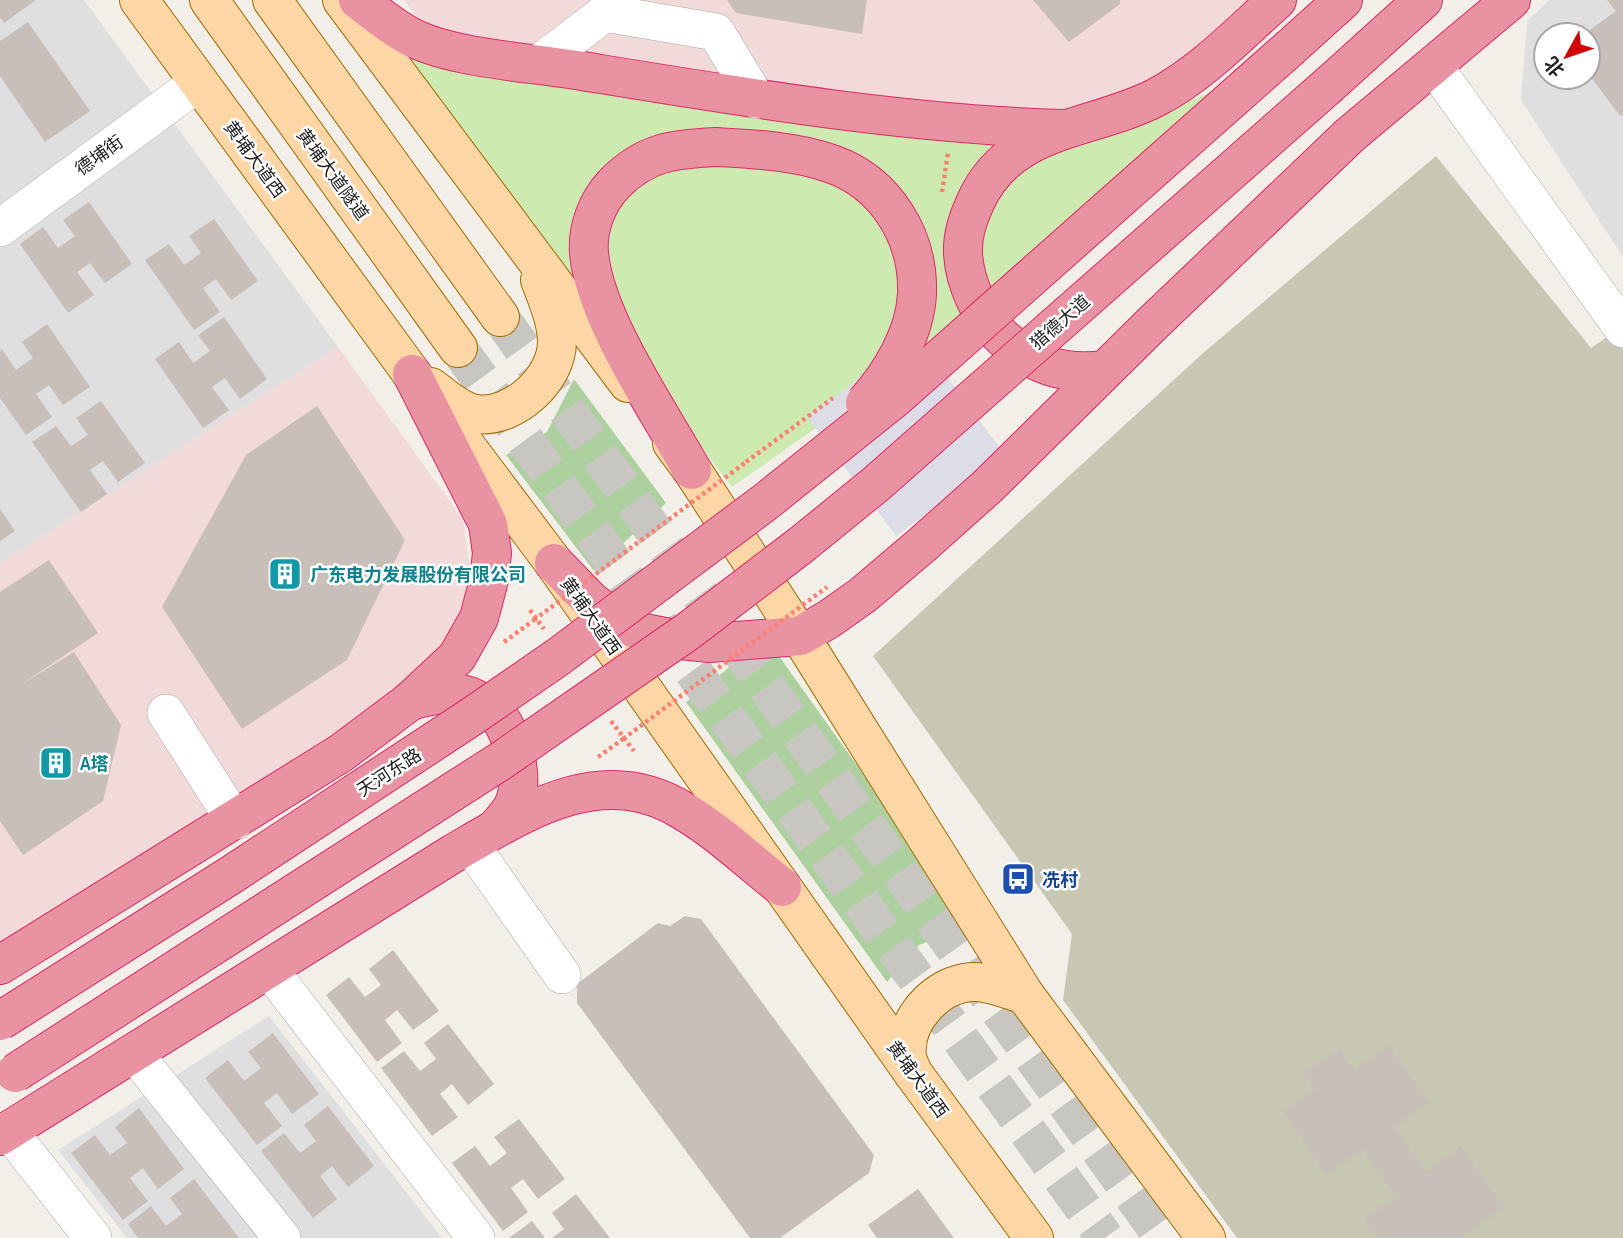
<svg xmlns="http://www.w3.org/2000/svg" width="1623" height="1238" font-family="'Archivo Narrow','Noto Sans SC',sans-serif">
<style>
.residential{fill:#e0dfdf;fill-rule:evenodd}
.commercial{fill:#f2dad9}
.construction{fill:#c7c7b4}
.grass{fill:#cdebb0}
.forest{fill:#add19e}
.plaza{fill:#dddde8}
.building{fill:#c7bfb8}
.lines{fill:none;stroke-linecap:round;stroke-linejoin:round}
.major-tunnel{stroke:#c8c6c1;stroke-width:38;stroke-dasharray:38 19;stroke-linecap:butt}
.minor-casing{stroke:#a9a9a9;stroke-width:38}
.major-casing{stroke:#a06b00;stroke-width:40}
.highway-casing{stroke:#dc2a67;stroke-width:40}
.path{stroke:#fa8072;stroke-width:4.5;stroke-dasharray:3.5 3.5;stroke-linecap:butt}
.minor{stroke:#fff;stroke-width:37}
.major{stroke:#fcd6a4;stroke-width:38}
.highway{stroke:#e892a2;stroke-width:38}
.highway-bridge-casing{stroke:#dc2a67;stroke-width:40;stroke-linecap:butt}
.path-bridge{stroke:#fa8072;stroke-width:4.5;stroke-dasharray:3.5 3.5;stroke-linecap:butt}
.highway-bridge{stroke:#e892a2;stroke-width:38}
.labels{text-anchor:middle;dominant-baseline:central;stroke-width:5;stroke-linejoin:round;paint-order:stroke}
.street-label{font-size:18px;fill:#222;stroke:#fff}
.culture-label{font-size:18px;font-weight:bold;fill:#0d838f;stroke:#fff;text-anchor:start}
.transit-label{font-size:18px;font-weight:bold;fill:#164399;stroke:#fff;text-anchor:start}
</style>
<rect width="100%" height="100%" fill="#f2efe9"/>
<g class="residential">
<polygon points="0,0 84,0 338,347 0,564"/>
<path d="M1549,0H1623V257L1521,100L1527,21ZM1546,35H1588V77H1546Z"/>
<polygon points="269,1016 442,1238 127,1238 58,1150"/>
</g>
<g class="commercial">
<polygon points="404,0 1248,0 1181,64 1119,100 1065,117 955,103 780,87 424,27"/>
<polygon points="338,347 463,519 471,578 451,640 392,699 0,946 0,564"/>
</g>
<polygon class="construction" points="1436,156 1591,348 1623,326 1623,1238 1237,1238 1063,1000 1072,934 873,656 1202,354"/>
<polygon class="grass" points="370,22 417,50 1127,127 1234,82 921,354 732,487"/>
<g class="forest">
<polygon points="574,379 666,503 594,571 506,455 547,432"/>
<polygon points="766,638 971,925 919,945 887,982 686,702"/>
</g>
<polygon class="plaza" points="917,336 1005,455 896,536 807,417"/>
<g class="building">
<polygon points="0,0 36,0 4,23 0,17"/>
<polygon points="727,0 867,0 862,34 736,13"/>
<polygon points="1033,0 1120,0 1120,4 1069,42"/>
<polygon points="1607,0 1623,0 1623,114 1620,116 1588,73 1588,35 1583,35 1616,11"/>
<polygon points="28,22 90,111 45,142 0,76 0,41"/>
<polygon points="89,202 132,264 105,283 90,263 77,272 94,295 68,313 20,244 43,227 58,248 75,236 63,220"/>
<polygon points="214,219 258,281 231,300 216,279 203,288 220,312 194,330 145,260 169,244 184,265 201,253 189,236"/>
<polygon points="224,317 267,379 240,399 225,378 212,387 229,410 203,428 155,359 179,342 193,363 210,351 198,335"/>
<polygon points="47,324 90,387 63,405 49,385 36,394 52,417 26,435 0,398 0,351 2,349 16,370 33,358 22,342"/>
<polygon points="101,401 145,463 118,482 103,461 90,470 107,494 81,512 32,442 56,426 71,446 88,435 76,418"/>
<polygon points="317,406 405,540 347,660 242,729 162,607 246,455"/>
<polygon points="0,509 15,531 0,541"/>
<polygon points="49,560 98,633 19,686 74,652 121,725 103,801 23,855 0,821 0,592"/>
<polygon points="685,916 701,919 874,1155 869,1173 780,1238 750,1238 577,1003 577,984 658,923 670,926"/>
<polygon points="393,950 439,1011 413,1030 397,1010 385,1020 402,1043 377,1062 326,995 349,977 365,997 381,985 369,969"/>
<polygon points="448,1024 494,1084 468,1105 452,1084 440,1094 458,1117 432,1136 381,1068 404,1051 420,1071 436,1059 424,1043"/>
<polygon points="273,1033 319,1094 292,1114 277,1093 264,1103 282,1126 257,1145 205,1078 228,1060 244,1081 261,1068 248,1052"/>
<polygon points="1389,1046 1429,1102 1394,1127 1426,1172 1461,1147 1504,1207 1462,1237 1463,1238 1377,1238 1364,1220 1396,1197 1362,1149 1327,1175 1283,1112 1315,1089 1304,1073 1339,1049 1354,1071"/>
<polygon points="328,1106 374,1166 348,1187 332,1166 320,1176 337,1199 313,1218 261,1151 284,1133 300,1153 316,1141 304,1125"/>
<polygon points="139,1108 184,1169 158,1189 143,1168 130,1178 148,1201 123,1220 71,1153 95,1135 110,1155 127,1143 115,1127"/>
<polygon points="519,1119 565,1179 538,1199 523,1179 511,1188 528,1212 503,1231 452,1163 475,1146 490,1166 507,1153 494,1137"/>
<polygon points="194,1179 239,1238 138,1238 128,1224 151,1206 166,1226 182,1214 170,1198"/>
<polygon points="918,1189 954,1238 877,1238 868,1225"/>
<polygon points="576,1194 610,1238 552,1238 564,1229 552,1213"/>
<polygon points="532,1221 545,1238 509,1238"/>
</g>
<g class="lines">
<g class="major-tunnel">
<polyline points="500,317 1163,1238"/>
<polyline points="458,348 1105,1238"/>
</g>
<defs>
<g id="minor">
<polyline points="538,64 605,13 716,32 757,100"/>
<polyline points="1433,65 1623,329"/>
<polyline points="0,228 199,82"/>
<polyline points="166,713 235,821"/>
<polyline points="470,844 562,975"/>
<polyline points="269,969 476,1238"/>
<polyline points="134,1053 282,1238"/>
<polyline points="8,1130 93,1238"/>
</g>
<g id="major">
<polyline points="139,0 412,374 554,563 913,1073 1034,1238"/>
<polyline points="209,0 458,348"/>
<polyline points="272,0 500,317"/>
<polyline points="342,0 628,383"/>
<path d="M431,387C444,397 460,412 477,414C513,419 557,379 557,342C557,322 547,298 540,280"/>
<polyline points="672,443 692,470 800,636 1025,995 1206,1238"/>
<path d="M913,1073C911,1068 908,1062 907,1057C903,1021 936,984 972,982C989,981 1009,990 1025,995"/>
</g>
<g id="highway">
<path d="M358,0C377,14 394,29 415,39C462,60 531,62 582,71C742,97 902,124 1063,129"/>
<polyline points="1291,47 1343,0"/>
<polyline points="1330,84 1423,0"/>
<path d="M1105,370C1062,375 1036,366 1003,338C980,317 965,284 963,254C962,235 968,219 975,203C1009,125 1092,131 1157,97C1202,73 1239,34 1277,0"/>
<path d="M692,470C659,411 595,319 589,253C587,228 597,202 614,184C645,152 673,149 716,147"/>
<polyline points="554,563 591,601 618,621 644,633 680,640 710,643 800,636 829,619 863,595 923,544 988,486 1154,322 1350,135 1511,0"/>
<path d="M410,701C429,696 450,690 469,696C476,699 487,705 493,710C513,729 526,781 513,806C509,814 502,821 496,828"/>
<polyline points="0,965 341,753 409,702 457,657 479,618 489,580 492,553 488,524 412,374"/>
<path d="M0,1136L454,853C526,811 603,760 685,812C720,833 750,862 782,887"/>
</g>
</defs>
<use href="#minor" class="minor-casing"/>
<use href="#major" class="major-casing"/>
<use href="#highway" class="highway-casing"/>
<g class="path">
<polyline points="942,192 948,153"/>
<polyline points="746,462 833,398"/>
<polyline points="530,610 544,629"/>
<polyline points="504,642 534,620"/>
<polyline points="611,721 634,751"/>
<polyline points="598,757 623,739"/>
</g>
<use href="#minor" class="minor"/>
<use href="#major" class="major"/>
<use href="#highway" class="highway"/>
<defs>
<g id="highway-bridge">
<path d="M716,147C754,149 796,151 832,164C886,183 919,237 917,294C915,334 891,374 865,403"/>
<polyline points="0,1021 231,875 471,717 558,657 764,503 894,399 1291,47"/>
<polyline points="15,1073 502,760 687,632 801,545 876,484 1330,84"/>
</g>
</defs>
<use href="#highway-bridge" class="highway-bridge-casing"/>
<g class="path-bridge">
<polyline points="534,620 746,462"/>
<polyline points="623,739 827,587"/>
</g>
<use href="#highway-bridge" class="highway-bridge"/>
</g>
<defs>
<symbol id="building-square" viewBox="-11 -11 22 22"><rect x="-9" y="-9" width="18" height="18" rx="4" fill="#0f9aa8" stroke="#fff"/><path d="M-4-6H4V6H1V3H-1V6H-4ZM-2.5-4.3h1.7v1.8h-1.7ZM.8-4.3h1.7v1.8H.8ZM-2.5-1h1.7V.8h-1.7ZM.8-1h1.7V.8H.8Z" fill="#fff"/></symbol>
<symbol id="bus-square" viewBox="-11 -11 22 22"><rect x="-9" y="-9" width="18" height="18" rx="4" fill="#1a4fb4" stroke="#fff"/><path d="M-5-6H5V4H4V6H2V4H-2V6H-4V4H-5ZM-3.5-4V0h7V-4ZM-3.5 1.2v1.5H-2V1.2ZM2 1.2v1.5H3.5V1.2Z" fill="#fff"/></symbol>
</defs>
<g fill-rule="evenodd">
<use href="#building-square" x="266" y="555" width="38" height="38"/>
<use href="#building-square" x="37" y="744" width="38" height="38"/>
<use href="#bus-square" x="999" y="860" width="38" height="38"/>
</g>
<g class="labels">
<g class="street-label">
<text transform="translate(99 155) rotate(-36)">德埔街</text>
<text transform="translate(255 159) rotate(54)">黄埔大道西</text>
<text transform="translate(333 174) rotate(54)">黄埔大道隧道</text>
<text transform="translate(1060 322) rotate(-41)">猎德大道</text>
<text transform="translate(591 616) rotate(55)">黄埔大道西</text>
<text transform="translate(389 772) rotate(-33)">天河东路</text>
<text transform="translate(918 1079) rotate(54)">黄埔大道西</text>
</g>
<g class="culture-label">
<text x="310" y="574">广东电力发展股份有限公司</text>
<text x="80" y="763">A塔</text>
</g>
<g class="transit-label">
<text x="1042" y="879">冼村</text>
</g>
</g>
<g transform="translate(1567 56) rotate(230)"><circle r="33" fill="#ffffff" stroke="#a7a7a7" stroke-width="2"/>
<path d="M0-5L12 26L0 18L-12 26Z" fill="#d40000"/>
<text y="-10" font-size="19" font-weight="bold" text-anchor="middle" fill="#222222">北</text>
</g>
</svg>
